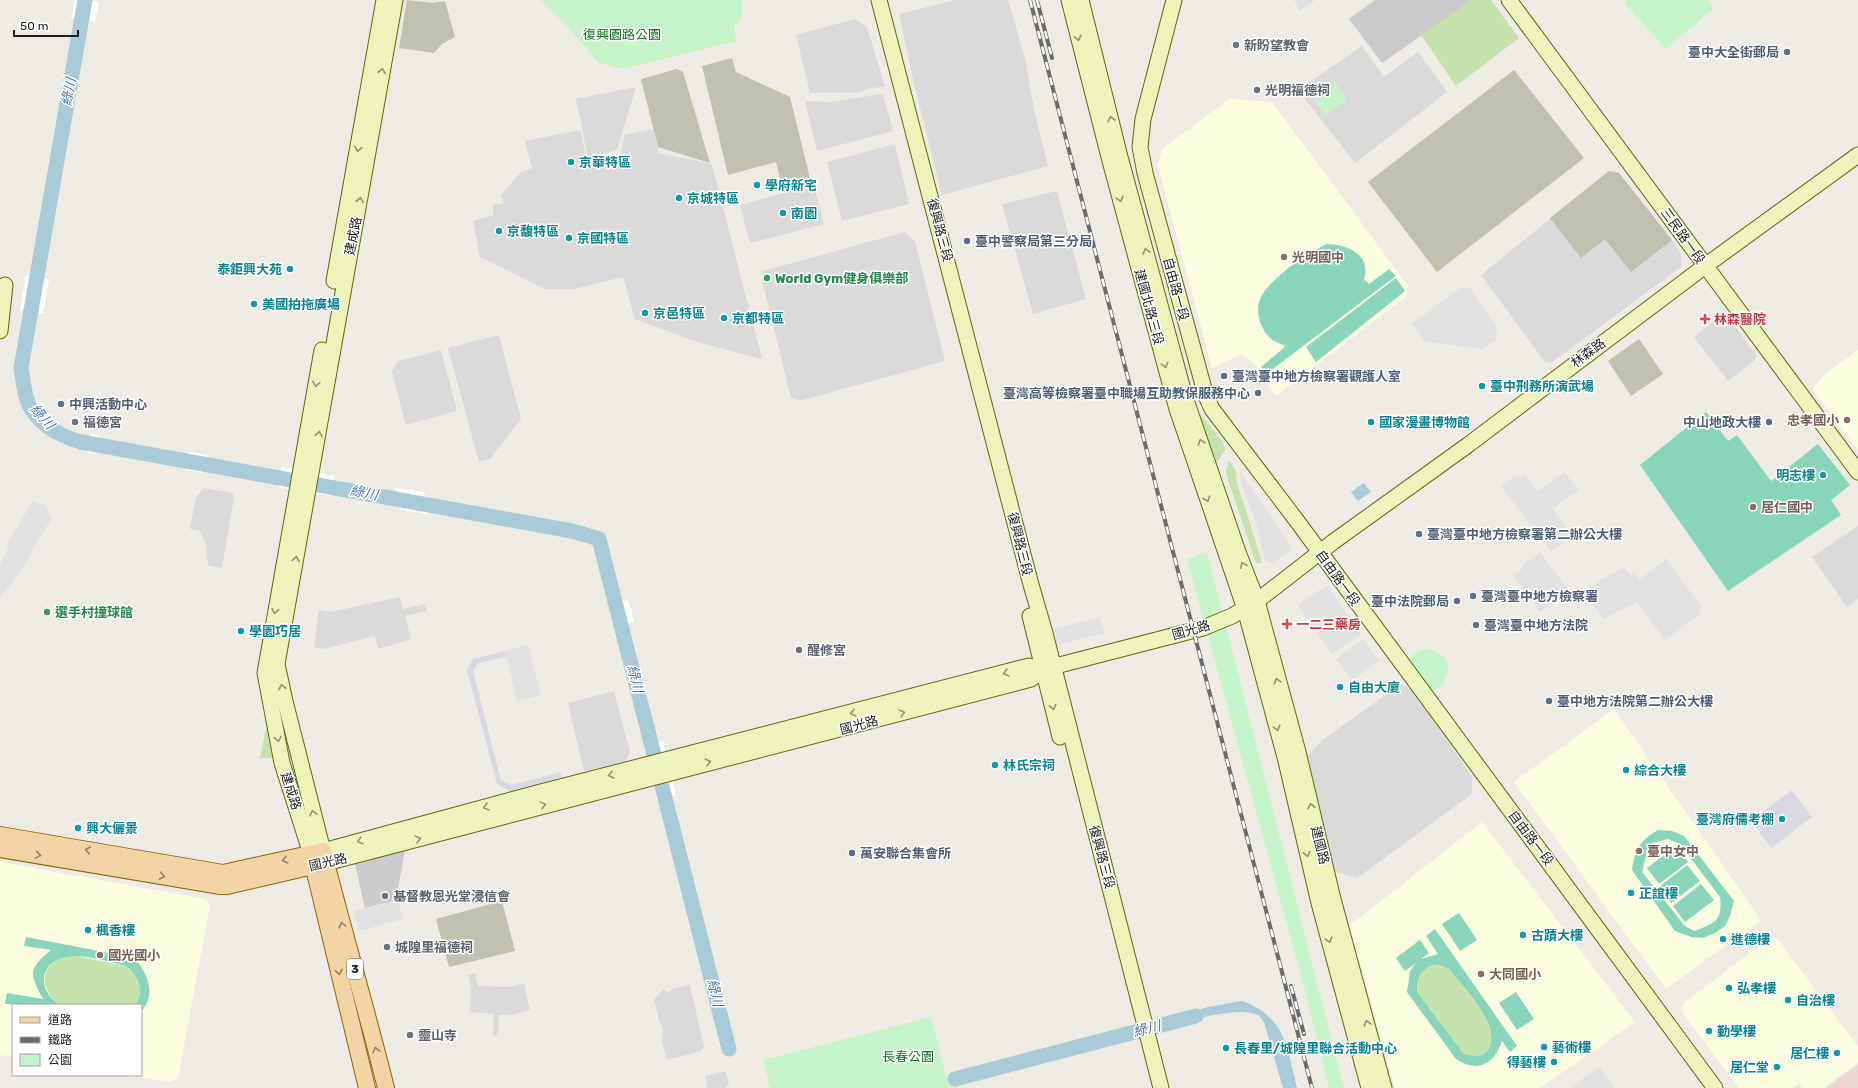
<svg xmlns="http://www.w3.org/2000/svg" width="1858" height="1088" font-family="Rubik,'Noto Sans TC',sans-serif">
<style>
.residential{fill:#dbdada}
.commercial{fill:#edd7d5}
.education{fill:#fafcdf}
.religious{fill:#cbcbcb}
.construction{fill:#c0c1b0}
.grass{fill:#c6e3ae}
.park{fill:#c5f4ca}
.pitch{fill:#89d5bb;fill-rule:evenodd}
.parking{fill:#e1e1e1}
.plaza{fill:#d9d9e3}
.water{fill:#a8cbd7}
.pier{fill:#fff}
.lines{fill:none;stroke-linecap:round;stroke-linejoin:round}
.river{stroke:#a8cbd7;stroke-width:15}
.secondary-casing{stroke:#5c6a0f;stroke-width:17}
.primary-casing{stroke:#89650e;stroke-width:18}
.secondary{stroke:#eef3bc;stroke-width:15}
.primary{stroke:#f3d4a4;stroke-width:16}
.rail-casing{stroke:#6b6b6b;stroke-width:4}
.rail{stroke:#fff;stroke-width:2.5;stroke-dasharray:8;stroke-linecap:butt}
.oneway{stroke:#909374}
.oneway2{stroke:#938267}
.worship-dot{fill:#6b7280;stroke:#fff;stroke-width:1.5}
.service-dot{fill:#5c6f8a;stroke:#fff;stroke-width:1.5}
.culture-dot{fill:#0f9aa8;stroke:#fff;stroke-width:1.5}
.education-dot{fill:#8d6e63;stroke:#fff;stroke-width:1.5}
.leisure-dot{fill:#2e9e5b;stroke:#fff;stroke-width:1.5}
.health-dot{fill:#e0444e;stroke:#fff;stroke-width:1.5}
.labels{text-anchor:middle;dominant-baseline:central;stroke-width:3;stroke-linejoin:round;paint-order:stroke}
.shield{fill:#fff;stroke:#616161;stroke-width:1}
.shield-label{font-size:12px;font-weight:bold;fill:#1d1d1d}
.park-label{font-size:13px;fill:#157121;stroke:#fff}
.worship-label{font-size:13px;font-weight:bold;fill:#5b616d;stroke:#fff;text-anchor:start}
.service-label{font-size:13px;font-weight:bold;fill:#4e5e75;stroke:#fff;text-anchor:start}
.culture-label{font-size:13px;font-weight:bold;fill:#0d838f;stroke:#fff;text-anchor:start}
.street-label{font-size:13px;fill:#1d1d1d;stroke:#fff}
.education-label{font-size:13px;font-weight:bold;fill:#785e54;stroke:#fff;text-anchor:start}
.leisure-label{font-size:13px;font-weight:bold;fill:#27864d;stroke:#fff;text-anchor:start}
.health-label{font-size:13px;font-weight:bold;fill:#be3a42;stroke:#fff;text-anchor:start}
.water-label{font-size:14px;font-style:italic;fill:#5378a4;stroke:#fff}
</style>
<rect width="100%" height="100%" fill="#edebe4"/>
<g class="residential">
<polygon points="955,0 1008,0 1026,62 1035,115 1048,166 942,195 914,84 899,14"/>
<polygon points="855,19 867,27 885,87 870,88 856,93 810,93 796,35"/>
<polygon points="1362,46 1384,77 1418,52 1447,92 1355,163 1298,90"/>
<polygon points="636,87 617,150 588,158 576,99"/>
<polygon points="883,94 893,131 817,151 805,101 830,102"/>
<polygon points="653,129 659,153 712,164 762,359 697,342 635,319 623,277 574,289 545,289 480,257 473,221 493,215 493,205 503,203 501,195 520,173 532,168 525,141 580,130 588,165 620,158 624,135"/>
<polygon points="895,144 909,204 842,221 827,162"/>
<polygon points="1609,171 1619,173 1672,240 1681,254 1681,267 1551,363 1545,362 1481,275"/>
<polygon points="814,185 824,224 750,243 740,205"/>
<polygon points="1057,191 1086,299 1033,314 1002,204"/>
<polygon points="905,232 915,242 945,361 799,401 791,397 762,280 763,271"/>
<polygon points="1725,313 1756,355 1755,360 1728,381 1694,337"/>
<polygon points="499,335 521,419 490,459 479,462 448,348"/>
<polygon points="441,350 457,411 406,425 392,372 398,361"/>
<polygon points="204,488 233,493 234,499 222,568 208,565 206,544 200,531 190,529 196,497"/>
<polygon points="1858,526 1858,599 1847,607 1812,557"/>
<polygon points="400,597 403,609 425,604 427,611 405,616 411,639 378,649 375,636 324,649 314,647 319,610 331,612"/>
<polygon points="1401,684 1412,690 1472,776 1472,794 1357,878 1334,871 1306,758 1321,741"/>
<polygon points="614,691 630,752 626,761 584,771 568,703"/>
<polygon points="475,973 478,986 508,987 524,983 530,1010 511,1015 499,1015 498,1035 493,1036 494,1014 470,1012 471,989 468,975"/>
<polygon points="690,985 704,1047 701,1051 667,1060 662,1041 663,1028 659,1021 654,999 663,989 667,992 672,991 671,989"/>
<polygon points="726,1071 729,1086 726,1086 726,1088 707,1088 705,1076"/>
</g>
<polygon class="commercial" points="1858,1065 1858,1088 1826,1088"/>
<g class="education">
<polygon points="1229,99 1272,102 1408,286 1406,297 1276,396 1256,365 1242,354 1212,368 1158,166 1162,149"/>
<polygon points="1858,350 1858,450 1812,389 1826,373"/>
<polygon points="1614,709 1761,920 1666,989 1514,782"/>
<polygon points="1482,822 1635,1022 1540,1088 1395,1088 1349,926"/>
<polygon points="0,862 206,899 210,905 178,1078 171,1082 125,1075 141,1075 141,1005 13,1005 13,1057 0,1055"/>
<polygon points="1771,937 1777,938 1858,1046 1858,1063 1823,1088 1804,1088 1800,1083 1793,1088 1739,1088 1681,1011 1684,1003"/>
</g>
<g class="religious">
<polygon points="1375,0 1472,0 1382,63 1349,19"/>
<polygon points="405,850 396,900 365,908 355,864"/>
</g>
<g class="construction">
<polygon points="407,0 433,3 445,1 455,37 442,44 434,53 399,48"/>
<polygon points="732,58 736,72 790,97 811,183 783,191 776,162 728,175 702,66"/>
<polygon points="677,69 683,72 710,163 658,147 641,79"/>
<polygon points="1514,70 1584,158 1437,272 1368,182"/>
<polygon points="1609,171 1619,173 1672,240 1631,272 1605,239 1581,258 1550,218"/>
<polygon points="1639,339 1663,374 1631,396 1608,361"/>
<polygon points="502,901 515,951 449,967 436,919"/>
</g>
<g class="grass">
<polygon points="1472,0 1491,0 1519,38 1456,86 1421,35"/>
<polygon points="1200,414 1223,442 1225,450 1215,465"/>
<polygon points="1229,460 1236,471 1237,484 1245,507 1262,563 1256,563 1228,480 1226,471"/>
<polygon points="267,723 274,758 260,758"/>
<path d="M72,955L126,966C138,975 146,991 135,1005H59C36,985 41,960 72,955Z"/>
<path d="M1432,965H1439L1449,969C1463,987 1505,1028 1487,1051C1481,1058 1472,1056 1464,1054L1417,992C1418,978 1419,971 1432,965Z"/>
</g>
<g class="park">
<polygon points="540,0 742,0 742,19 734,25 736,41 622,69 598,62 565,24"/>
<polygon points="1628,0 1708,0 1714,8 1666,49 1624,2"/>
<polygon points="1335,82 1347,99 1326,116 1313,98"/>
<polygon points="1207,552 1344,1088 1329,1088 1306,994 1187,559"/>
<path d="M1430,649C1455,656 1452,681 1432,692L1409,659L1420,650Z"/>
<polygon points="931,1017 949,1088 770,1088 763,1060"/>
</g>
<g class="pitch">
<path d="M1327,244C1347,244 1372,255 1364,279L1369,284L1389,269L1396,276L1266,374L1261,367L1286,346C1281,344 1275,342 1270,338C1259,327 1254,308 1262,295C1273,277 1308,252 1327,244Z"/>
<polygon points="1396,278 1405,291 1316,362 1306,347"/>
<polygon points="1706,412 1728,441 1737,435 1771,481 1818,444 1850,485 1831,500 1841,515 1728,591 1640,465"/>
<path d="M1658,830L1672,831L1684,836L1734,901L1730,916L1725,926L1715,933L1703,938L1691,937L1675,931L1632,870C1635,850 1640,840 1658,830ZM1668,839L1680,844L1720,897C1723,921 1714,924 1694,931L1685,926L1642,872L1647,852L1652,843Z"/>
<polygon points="1676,846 1688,862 1659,884 1647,868"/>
<polygon points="1687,865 1700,881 1671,903 1659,887"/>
<polygon points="1701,884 1714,900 1685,922 1673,906"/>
<polygon points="1459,913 1477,940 1460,951 1442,924"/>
<path d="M1435,929L1517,1046L1510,1052L1502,1041C1494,1065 1477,1073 1456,1059L1407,992L1410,971L1416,963L1405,971L1396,958L1420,940L1429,953L1421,959L1438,954L1426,936ZM1432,965H1439L1449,969C1463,987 1505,1028 1487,1051C1481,1058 1472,1056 1464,1054L1417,992C1417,978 1420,971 1432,965Z"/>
<path d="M26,937L135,958C148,975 157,994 141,1012V1005H135C146,991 138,975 126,966C103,961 67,947 49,966C45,971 43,977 44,983C45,992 53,1001 60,1005L5,1004L7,993L43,999C30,973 27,970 51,950L24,946Z"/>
<polygon points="1516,992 1534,1019 1517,1030 1499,1003"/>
</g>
<g class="parking">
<polygon points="1294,0 1315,0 1300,11"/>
<polygon points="1461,287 1470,288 1497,328 1496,340 1482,349 1429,342 1425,341 1412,324"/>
<polygon points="1240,471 1290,545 1291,549 1273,564 1265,560 1256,522 1241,483"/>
<polygon points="1564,472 1579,490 1552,509 1572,536 1551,551 1501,486 1516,475 1518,477 1525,474 1538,491"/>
<polygon points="33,501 45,506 52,518 36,543 22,570 0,598 0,564 8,551 7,544"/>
<polygon points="1540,552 1569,591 1540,612 1513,575 1522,569 1523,565"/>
<polygon points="1663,557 1664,557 1701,606 1700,614 1665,640 1637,602 1604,619 1584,593 1600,581 1624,567 1630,575 1634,572 1639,580 1664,562"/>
<polygon points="1327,585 1361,634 1332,654 1298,605"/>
<polygon points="1100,617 1104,633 1057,645 1053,629"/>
<polygon points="1363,639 1379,660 1352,680 1336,659"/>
<polygon points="528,645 541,695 517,701 505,651"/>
<polygon points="398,900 403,919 359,931 353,911"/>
<polygon points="1599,1067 1615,1088 1570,1088"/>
</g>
<g class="plaza">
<polygon points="505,651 506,657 478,663 473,671 501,780 511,785 561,772 562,777 509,791 497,784 467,670 473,659"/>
<polygon points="1792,790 1812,817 1771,848 1751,821"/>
</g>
<g class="water">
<polygon points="1364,483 1371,492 1358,501 1351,492"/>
<path d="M1242,1001C1286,1017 1287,1048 1297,1088H1283L1264,1022C1262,1020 1260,1016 1258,1015C1240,1006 1197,1019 1177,1023V1016L1208,1007Z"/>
</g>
<g class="pier">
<polygon points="75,0 99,2 95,22 71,18"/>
<polygon points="26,275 49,279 43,314 20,310"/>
<polygon points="90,434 100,435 97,454 87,453"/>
<polygon points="189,452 207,455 203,473 186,470"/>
<polygon points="281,467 334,476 331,496 278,487"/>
<polygon points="395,488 424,492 429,514 401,510"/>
<polygon points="628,600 634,622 614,628 608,606"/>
<polygon points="663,741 676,795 657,799 644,746"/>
</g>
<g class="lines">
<g class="river">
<path d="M85,0L21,368C23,380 24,394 29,405C39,425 60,436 81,442L572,531L599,539L729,1049"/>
<polyline points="955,1079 1196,1016"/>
</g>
<defs>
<g id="secondary">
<polyline points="395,0 277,664 285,701 323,851 537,793 1029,666 1044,669"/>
<polyline points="879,0 1030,581 1045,633 1161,1088"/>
<polyline points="1069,0 1110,161 1177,409 1245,609 1286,761 1319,903 1369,1088"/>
<polyline points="1081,0 1120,157 1185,397 1238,552 1257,601 1298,752 1333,899 1384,1088"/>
<polyline points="1174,0 1143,119 1140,147 1145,173 1206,396 1212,409 1297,521 1715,1088"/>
<polyline points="1509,0 1858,472"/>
<polyline points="334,281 384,0"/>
<polyline points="0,331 5,285"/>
<polyline points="1030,616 1060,737"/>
<polyline points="311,854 282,763 265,673 322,350"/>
<polyline points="326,863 1031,679 1044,669 1203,628 1232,616 1257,601 1333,542 1468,445 1705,266 1858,155"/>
</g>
<g id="primary">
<path d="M0,835L223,873L323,851C343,930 366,1008 386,1088"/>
<polyline points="0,849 221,886 227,886 326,863"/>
<polyline points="311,856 367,1088"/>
</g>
</defs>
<use href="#secondary" class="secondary-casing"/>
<use href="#primary" class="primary-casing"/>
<use href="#secondary" class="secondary"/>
<use href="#primary" class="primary"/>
<defs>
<g id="rail">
<polyline points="1030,0 1312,1088"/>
<polyline points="1037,0 1052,58"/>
<polyline points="1291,986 1304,1034"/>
</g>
</defs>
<use href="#rail" class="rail-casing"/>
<use href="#rail" class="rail"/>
</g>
<defs><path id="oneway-chevron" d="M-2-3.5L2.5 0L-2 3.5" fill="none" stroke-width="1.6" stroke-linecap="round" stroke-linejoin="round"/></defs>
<g class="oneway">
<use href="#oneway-chevron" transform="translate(1078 38) rotate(76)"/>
<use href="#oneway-chevron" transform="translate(382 71) rotate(-80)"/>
<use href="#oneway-chevron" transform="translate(1111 119) rotate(-104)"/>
<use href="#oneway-chevron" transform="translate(358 149) rotate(100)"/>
<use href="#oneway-chevron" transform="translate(1120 199) rotate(75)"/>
<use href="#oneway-chevron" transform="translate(360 200) rotate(-79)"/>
<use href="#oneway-chevron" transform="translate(1146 251) rotate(-105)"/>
<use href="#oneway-chevron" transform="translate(1165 365) rotate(75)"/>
<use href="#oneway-chevron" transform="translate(316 384) rotate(100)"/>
<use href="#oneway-chevron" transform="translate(319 434) rotate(-81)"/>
<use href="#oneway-chevron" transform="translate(1201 442) rotate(-109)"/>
<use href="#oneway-chevron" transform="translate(1207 499) rotate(71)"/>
<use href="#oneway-chevron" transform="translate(296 559) rotate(-80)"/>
<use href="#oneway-chevron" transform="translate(1243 565) rotate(-112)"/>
<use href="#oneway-chevron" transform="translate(275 611) rotate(101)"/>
<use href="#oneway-chevron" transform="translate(1006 673) rotate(165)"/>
<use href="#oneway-chevron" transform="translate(1277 681) rotate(-106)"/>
<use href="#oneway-chevron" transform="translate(282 687) rotate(-101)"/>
<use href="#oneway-chevron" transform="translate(1053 707) rotate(76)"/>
<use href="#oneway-chevron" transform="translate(853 713) rotate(166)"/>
<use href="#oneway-chevron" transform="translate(902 713) rotate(-15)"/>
<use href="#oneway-chevron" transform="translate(1277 728) rotate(75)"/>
<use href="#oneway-chevron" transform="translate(278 739) rotate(79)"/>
<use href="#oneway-chevron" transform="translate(708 762) rotate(-14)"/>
<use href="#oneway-chevron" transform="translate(611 775) rotate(166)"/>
<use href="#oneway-chevron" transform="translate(543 805) rotate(-15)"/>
<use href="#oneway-chevron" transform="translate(1311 806) rotate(-103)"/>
<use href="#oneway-chevron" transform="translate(486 807) rotate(165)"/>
<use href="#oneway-chevron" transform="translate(313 813) rotate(-104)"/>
<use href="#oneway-chevron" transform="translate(418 839) rotate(-15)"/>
<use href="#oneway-chevron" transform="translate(360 841) rotate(165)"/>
<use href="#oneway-chevron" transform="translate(1307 854) rotate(77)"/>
<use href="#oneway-chevron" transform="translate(1329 940) rotate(75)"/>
<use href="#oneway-chevron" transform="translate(1367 1023) rotate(-105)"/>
</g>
<g class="oneway2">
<use href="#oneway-chevron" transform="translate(88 850) rotate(-170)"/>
<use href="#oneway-chevron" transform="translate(38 855) rotate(9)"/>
<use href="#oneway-chevron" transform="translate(285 860) rotate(167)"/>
<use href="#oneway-chevron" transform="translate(162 876) rotate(10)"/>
<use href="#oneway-chevron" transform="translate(342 925) rotate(-105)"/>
<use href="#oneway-chevron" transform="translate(339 972) rotate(79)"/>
<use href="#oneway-chevron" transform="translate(376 1050) rotate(-104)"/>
</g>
<g class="worship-dot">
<circle cx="1236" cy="45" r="4"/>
<circle cx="1257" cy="90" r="4"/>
<circle cx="75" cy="422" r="4"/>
<circle cx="799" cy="650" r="4"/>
<circle cx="385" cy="896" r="4"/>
<circle cx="387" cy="947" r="4"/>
<circle cx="410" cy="1035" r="4"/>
</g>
<g class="service-dot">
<circle cx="1787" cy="52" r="4"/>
<circle cx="967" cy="241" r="4"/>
<circle cx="1224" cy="376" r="4"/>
<circle cx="1258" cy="393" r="4"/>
<circle cx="61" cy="404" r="4"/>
<circle cx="1769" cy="422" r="4"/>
<circle cx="1419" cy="534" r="4"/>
<circle cx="1473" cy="596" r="4"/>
<circle cx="1457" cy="601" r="4"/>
<circle cx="1476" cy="625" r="4"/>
<circle cx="1549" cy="701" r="4"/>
<circle cx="852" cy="853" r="4"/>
</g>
<g class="culture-dot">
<circle cx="571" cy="162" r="4"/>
<circle cx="757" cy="185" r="4"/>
<circle cx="679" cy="198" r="4"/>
<circle cx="783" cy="213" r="4"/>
<circle cx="499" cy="231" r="4"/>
<circle cx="569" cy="238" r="4"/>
<circle cx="290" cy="269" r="4"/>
<circle cx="254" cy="304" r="4"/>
<circle cx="645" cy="313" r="4"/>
<circle cx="724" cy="318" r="4"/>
<circle cx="1482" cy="386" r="4"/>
<circle cx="1371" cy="422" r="4"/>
<circle cx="1823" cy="475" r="4"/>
<circle cx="241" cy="631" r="4"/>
<circle cx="1340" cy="687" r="4"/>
<circle cx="995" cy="765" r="4"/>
<circle cx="1626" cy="770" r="4"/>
<circle cx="1782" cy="819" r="4"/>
<circle cx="78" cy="828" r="4"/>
<circle cx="1631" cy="893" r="4"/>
<circle cx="88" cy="930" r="4"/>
<circle cx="1523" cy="935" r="4"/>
<circle cx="1723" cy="939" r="4"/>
<circle cx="1729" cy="988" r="4"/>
<circle cx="1788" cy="1000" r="4"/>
<circle cx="1709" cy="1031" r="4"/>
<circle cx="1544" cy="1047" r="4"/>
<circle cx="1226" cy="1048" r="4"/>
<circle cx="1837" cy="1053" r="4"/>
<circle cx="1554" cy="1062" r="4"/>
<circle cx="1777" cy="1067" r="4"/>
</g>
<g class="education-dot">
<circle cx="1284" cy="257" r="4"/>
<circle cx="1847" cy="420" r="4"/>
<circle cx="1753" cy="507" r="4"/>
<circle cx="1639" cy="851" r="4"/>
<circle cx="100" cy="955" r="4"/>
<circle cx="1481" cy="974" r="4"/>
</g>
<g class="leisure-dot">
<circle cx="767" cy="278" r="4"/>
<circle cx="47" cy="612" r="4"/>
</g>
<g class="health-dot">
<path d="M1703 313h4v4h4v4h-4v4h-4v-4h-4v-4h4z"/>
<path d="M1285 618h4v4h4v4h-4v4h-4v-4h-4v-4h4z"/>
</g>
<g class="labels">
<rect class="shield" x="347" y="959" width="16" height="20" rx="3"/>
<g class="shield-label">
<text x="355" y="969">3</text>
</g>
<g class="park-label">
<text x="622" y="34">復興園路公園</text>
<text x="908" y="1056">長春公園</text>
</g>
<g class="worship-label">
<text x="1244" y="45">新盼望教會</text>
<text x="1265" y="90">光明福德祠</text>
<text x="83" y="422">福德宮</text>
<text x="807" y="650">醒修宮</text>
<text x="393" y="896">基督教恩光堂浸信會</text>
<text x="395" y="947">城隍里福德祠</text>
<text x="418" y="1035">靈山寺</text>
</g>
<g class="service-label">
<text x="1779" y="52" text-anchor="end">臺中大全街郵局</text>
<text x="975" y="241">臺中警察局第三分局</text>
<text x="1232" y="376">臺灣臺中地方檢察署觀護人室</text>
<text x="1250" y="393" text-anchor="end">臺灣高等檢察署臺中職場互助教保服務中心</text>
<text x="69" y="404">中興活動中心</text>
<text x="1761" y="422" text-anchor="end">中山地政大樓</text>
<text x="1427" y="534">臺灣臺中地方檢察署第二辦公大樓</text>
<text x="1481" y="596">臺灣臺中地方檢察署</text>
<text x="1449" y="601" text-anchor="end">臺中法院郵局</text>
<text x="1484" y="625">臺灣臺中地方法院</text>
<text x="1557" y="701">臺中地方法院第二辦公大樓</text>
<text x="860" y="853">萬安聯合集會所</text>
</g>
<g class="culture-label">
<text x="579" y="162">京華特區</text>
<text x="765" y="185">學府新宅</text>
<text x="687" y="198">京城特區</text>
<text x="791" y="213">南園</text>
<text x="507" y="231">京馥特區</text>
<text x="577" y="238">京國特區</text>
<text x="282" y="269" text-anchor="end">泰鉅興大苑</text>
<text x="262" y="304">美國拍拖廣場</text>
<text x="653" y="313">京邑特區</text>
<text x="732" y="318">京都特區</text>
<text x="1490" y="386">臺中刑務所演武場</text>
<text x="1379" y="422">國家漫畫博物館</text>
<text x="1815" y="475" text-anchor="end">明志樓</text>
<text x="249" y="631">學園巧居</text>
<text x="1348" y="687">自由大廈</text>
<text x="1003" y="765">林氏宗祠</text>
<text x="1634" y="770">綜合大樓</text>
<text x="1774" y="819" text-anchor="end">臺灣府儒考棚</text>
<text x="86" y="828">興大儷景</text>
<text x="1639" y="893">正誼樓</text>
<text x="96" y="930">楓香樓</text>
<text x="1531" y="935">古蹟大樓</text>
<text x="1731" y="939">進德樓</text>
<text x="1737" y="988">弘孝樓</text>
<text x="1796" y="1000">自治樓</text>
<text x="1717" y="1031">勤學樓</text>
<text x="1552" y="1047">藝術樓</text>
<text x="1234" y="1048">長春里/城隍里聯合活動中心</text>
<text x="1829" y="1053" text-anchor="end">居仁樓</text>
<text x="1546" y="1062" text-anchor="end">得藝樓</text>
<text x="1769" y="1067" text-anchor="end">居仁堂</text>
</g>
<g class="street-label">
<text transform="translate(940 230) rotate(75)">復興路三段</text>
<text transform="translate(353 236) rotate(-79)">建成路</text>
<text transform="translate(1683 236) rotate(54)">三民路一段</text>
<text transform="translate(1176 289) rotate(75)">自由路一段</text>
<text transform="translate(1149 307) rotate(75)">建國北路三段</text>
<text transform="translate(1588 353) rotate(-37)">林森路</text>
<text transform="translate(1020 544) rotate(76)">復興路三段</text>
<text transform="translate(1338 578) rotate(54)">自由路一段</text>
<text transform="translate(1191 630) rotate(-16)">國光路</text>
<text transform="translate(859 725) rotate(-15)">國光路</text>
<text transform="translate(291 791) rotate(72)">建成路</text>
<text transform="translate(1531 838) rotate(53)">自由路一段</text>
<text transform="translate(1320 845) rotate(76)">建國路</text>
<text transform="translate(1102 857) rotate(75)">復興路三段</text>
<text transform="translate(328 862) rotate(-13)">國光路</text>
</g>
<g class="education-label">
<text x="1292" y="257">光明國中</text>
<text x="1839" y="420" text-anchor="end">忠孝國小</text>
<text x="1761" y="507">居仁國中</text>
<text x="1647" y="851">臺中女中</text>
<text x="108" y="955">國光國小</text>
<text x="1489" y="974">大同國小</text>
</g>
<g class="leisure-label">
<text x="775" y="278">World Gym健身俱樂部</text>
<text x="55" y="612">選手村撞球館</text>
</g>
<g class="health-label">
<text x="1714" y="319">林森醫院</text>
<text x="1296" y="624">一二三藥房</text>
</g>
<g class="water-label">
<text transform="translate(69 92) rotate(-80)">綠川</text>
<text transform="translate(42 417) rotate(48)">綠川</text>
<text transform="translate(364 493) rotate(10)">綠川</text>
<text transform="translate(635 679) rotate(76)">綠川</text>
<text transform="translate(715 993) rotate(76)">綠川</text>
<text transform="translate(1147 1029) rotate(-14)">綠川</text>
</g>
</g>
<rect x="12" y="1004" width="130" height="72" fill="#ffffff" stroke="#a5a5a5"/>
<rect x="20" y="1017" width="20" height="6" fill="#f3d4a4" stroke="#a5a5a5"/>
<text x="48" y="1024" font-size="12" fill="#1d1d1d">道路</text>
<rect x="20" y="1037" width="20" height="6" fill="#6b6b6b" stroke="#a5a5a5"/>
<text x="48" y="1044" font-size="12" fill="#1d1d1d">鐵路</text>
<rect x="20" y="1054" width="20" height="12" fill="#c5f4ca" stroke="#a5a5a5"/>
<text x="48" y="1064" font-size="12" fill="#1d1d1d">公園</text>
<path d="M14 30v6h64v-6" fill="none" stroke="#1d1d1d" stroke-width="2"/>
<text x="20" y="30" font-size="12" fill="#1d1d1d" stroke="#ffffff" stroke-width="3" paint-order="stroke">50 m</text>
</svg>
